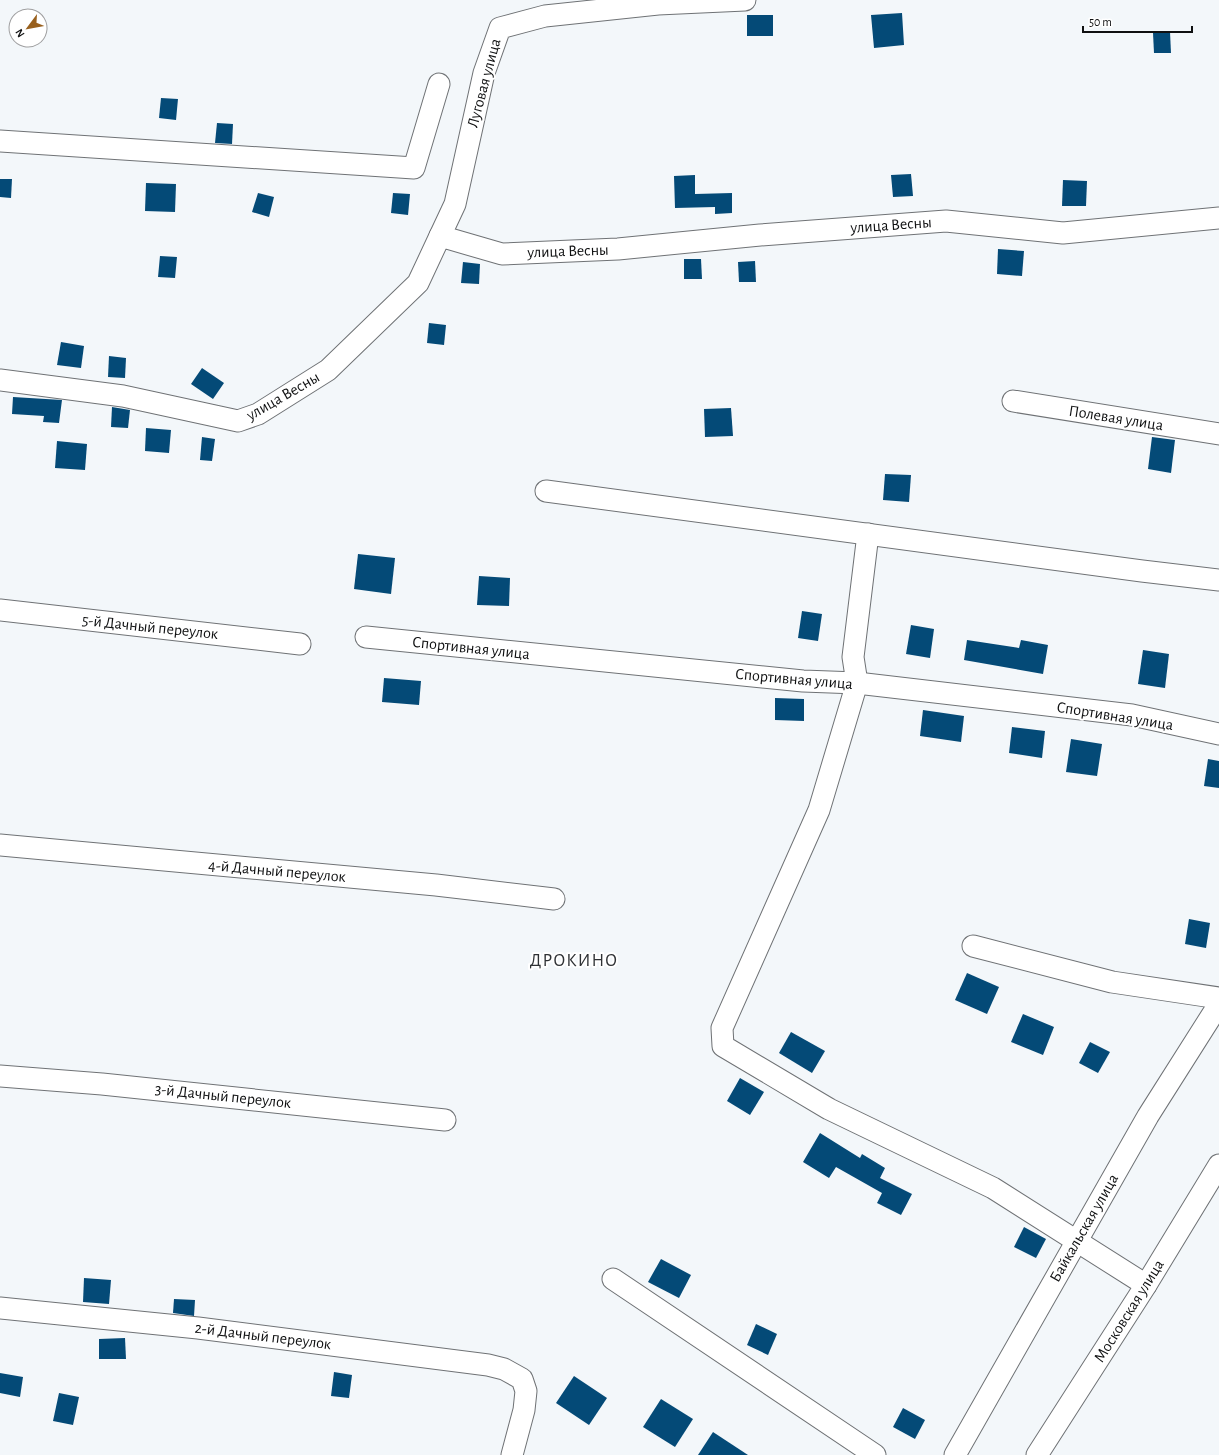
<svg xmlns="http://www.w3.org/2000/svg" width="1219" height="1455" font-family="'Alegreya Sans',sans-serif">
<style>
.building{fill:#044a77}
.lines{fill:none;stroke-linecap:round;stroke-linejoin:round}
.minor-casing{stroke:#6f7275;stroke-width:23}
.minor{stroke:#fff;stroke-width:21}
.labels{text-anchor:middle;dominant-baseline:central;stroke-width:4;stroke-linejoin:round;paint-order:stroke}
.street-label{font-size:16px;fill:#0f1011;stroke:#fff}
.quarter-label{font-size:18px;letter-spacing:1px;fill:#2f3235;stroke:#fff}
</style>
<rect width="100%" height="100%" fill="#f3f7fa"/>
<g class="building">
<polygon points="902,13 904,45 874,48 871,15"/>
<rect x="747" y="15" width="26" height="21"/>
<polygon points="1170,32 1171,53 1154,53 1153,33"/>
<polygon points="161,98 178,99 176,120 159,118"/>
<polygon points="217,123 233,124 232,144 215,143"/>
<polygon points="911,174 913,196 893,197 891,175"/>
<polygon points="695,175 695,194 732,193 732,213 715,214 715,207 675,208 674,176"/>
<polygon points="0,179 12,179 11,198 0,197"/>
<polygon points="1063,180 1087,181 1086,206 1062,206"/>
<polygon points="146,183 176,184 175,212 145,211"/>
<polygon points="258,193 274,197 269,217 252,212"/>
<polygon points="393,193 410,194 408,215 391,213"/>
<polygon points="998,249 1024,251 1022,276 997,274"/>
<polygon points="160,256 177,257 175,278 158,277"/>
<polygon points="684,259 701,259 702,279 684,279"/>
<polygon points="755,261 756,282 739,282 738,262"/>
<polygon points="463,262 480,264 479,284 461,283"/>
<polygon points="429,323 446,325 444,345 427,343"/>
<polygon points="61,342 84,346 81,368 57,365"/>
<polygon points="109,356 126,358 125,378 108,377"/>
<polygon points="202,368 224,383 213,399 191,384"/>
<polygon points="13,397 62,400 59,423 43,422 44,416 12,414"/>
<polygon points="112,407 130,410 128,428 111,427"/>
<polygon points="731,408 733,436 705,437 704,409"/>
<polygon points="146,428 171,430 169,453 145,451"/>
<polygon points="202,437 215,439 212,461 200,460"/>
<polygon points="1152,437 1175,440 1171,473 1148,469"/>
<polygon points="57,441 87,444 85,470 55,468"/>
<polygon points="885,474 911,475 909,502 883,500"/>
<polygon points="358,554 395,558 391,594 354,589"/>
<polygon points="479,576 510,578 509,606 477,605"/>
<polygon points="802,611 822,614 818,641 798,638"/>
<polygon points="911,625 934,629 930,658 906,654"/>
<polygon points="967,640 1019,648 1021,640 1048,645 1043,674 964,660"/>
<polygon points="1143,650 1169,654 1165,688 1138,684"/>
<polygon points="384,678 421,681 419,705 382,702"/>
<polygon points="775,698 804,699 804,721 775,720"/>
<polygon points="923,710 964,716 961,742 920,736"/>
<polygon points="1012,727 1045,731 1042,758 1009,753"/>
<polygon points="1071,739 1102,744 1097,776 1066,772"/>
<polygon points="1208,759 1219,761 1219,788 1204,786"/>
<polygon points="1189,919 1210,923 1206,948 1185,944"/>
<polygon points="967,973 999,987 987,1014 955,1000"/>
<polygon points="1023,1014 1054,1027 1043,1055 1011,1042"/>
<polygon points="791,1032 825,1051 812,1073 779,1053"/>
<polygon points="1090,1042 1110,1052 1098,1073 1079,1063"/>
<polygon points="740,1078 764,1092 750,1115 727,1101"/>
<polygon points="820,1133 860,1158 862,1154 885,1168 880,1178 912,1194 901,1215 877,1203 882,1193 836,1167 829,1178 803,1162"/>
<polygon points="1024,1227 1046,1239 1036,1258 1014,1247"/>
<polygon points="661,1259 691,1275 679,1298 648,1282"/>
<polygon points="84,1278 111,1280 109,1304 83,1302"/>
<polygon points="174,1299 195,1300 194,1316 173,1313"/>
<polygon points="756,1324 777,1334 768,1355 747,1345"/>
<polygon points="125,1338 126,1359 99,1359 99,1339"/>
<polygon points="334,1372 352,1375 349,1398 331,1396"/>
<polygon points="0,1373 23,1377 20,1397 0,1393"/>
<polygon points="574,1376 607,1398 589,1425 556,1403"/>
<polygon points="59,1393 79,1397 73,1425 53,1421"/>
<polygon points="661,1399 693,1419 675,1447 643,1427"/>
<polygon points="903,1408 925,1420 915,1439 893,1427"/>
<polygon points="713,1432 748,1455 698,1455"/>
</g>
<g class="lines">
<defs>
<g id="minor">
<polyline points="0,141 414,168 439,84"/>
<polyline points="440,236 455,204 484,73 500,28 545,16 658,4 745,0"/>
<polyline points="0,380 123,396 238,421 258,414 328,370 418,283 440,236 502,254 618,249 760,235 946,221 1063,233 1219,218"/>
<polyline points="1013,401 1219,434"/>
<polyline points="546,491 1142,571 1219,580"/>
<polyline points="868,534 853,657 857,683 819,810 722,1028 723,1046 829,1109 993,1188 1146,1285"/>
<polyline points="0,610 300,644"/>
<polyline points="366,637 803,681 857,683 1132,715 1219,734"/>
<polyline points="0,845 436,885 554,899"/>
<polyline points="973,946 1112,982 1219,998"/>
<polyline points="0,1076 102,1084 445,1120"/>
<polyline points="613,1279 875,1455"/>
<polyline points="0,1308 198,1328 488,1365 504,1369 522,1379 526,1391 524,1410 512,1455"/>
<polyline points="955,1455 1148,1116 1219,1004"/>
<polyline points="1037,1455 1146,1285 1219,1165"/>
</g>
</defs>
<use href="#minor" class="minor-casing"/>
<use href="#minor" class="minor"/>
</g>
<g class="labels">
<g class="street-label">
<text transform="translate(484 83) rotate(-75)">Луговая улица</text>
<text transform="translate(891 225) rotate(-4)">улица Весны</text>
<text transform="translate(568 251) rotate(-2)">улица Весны</text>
<text transform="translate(283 396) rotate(-30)">улица Весны</text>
<text transform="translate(1116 418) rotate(9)">Полевая улица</text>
<text transform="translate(150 627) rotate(6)">5-й Дачный переулок</text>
<text transform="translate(471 648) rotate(6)">Спортивная улица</text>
<text transform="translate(794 679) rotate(5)">Спортивная улица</text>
<text transform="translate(1115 716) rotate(9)">Спортивная улица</text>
<text transform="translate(277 871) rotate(5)">4-й Дачный переулок</text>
<text transform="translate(223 1096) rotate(6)">3-й Дачный переулок</text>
<text transform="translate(1084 1228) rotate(-60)">Байкальская улица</text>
<text transform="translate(1129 1311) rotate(-58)">Московская улица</text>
<text transform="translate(263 1336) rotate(7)">2-й Дачный переулок</text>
</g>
<g class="quarter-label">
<text x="574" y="961">ДРОКИНО</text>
</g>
</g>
<g transform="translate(28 28) rotate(238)"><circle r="19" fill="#ffffff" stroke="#9f9fa0"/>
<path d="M0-3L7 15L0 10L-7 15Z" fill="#99601d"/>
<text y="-6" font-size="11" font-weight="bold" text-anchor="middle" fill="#0f1011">N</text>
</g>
<path d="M1083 26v6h109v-6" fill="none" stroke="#0f1011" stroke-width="2"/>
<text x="1089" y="26" font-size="12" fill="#0f1011" stroke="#ffffff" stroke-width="3" paint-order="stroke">50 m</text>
</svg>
